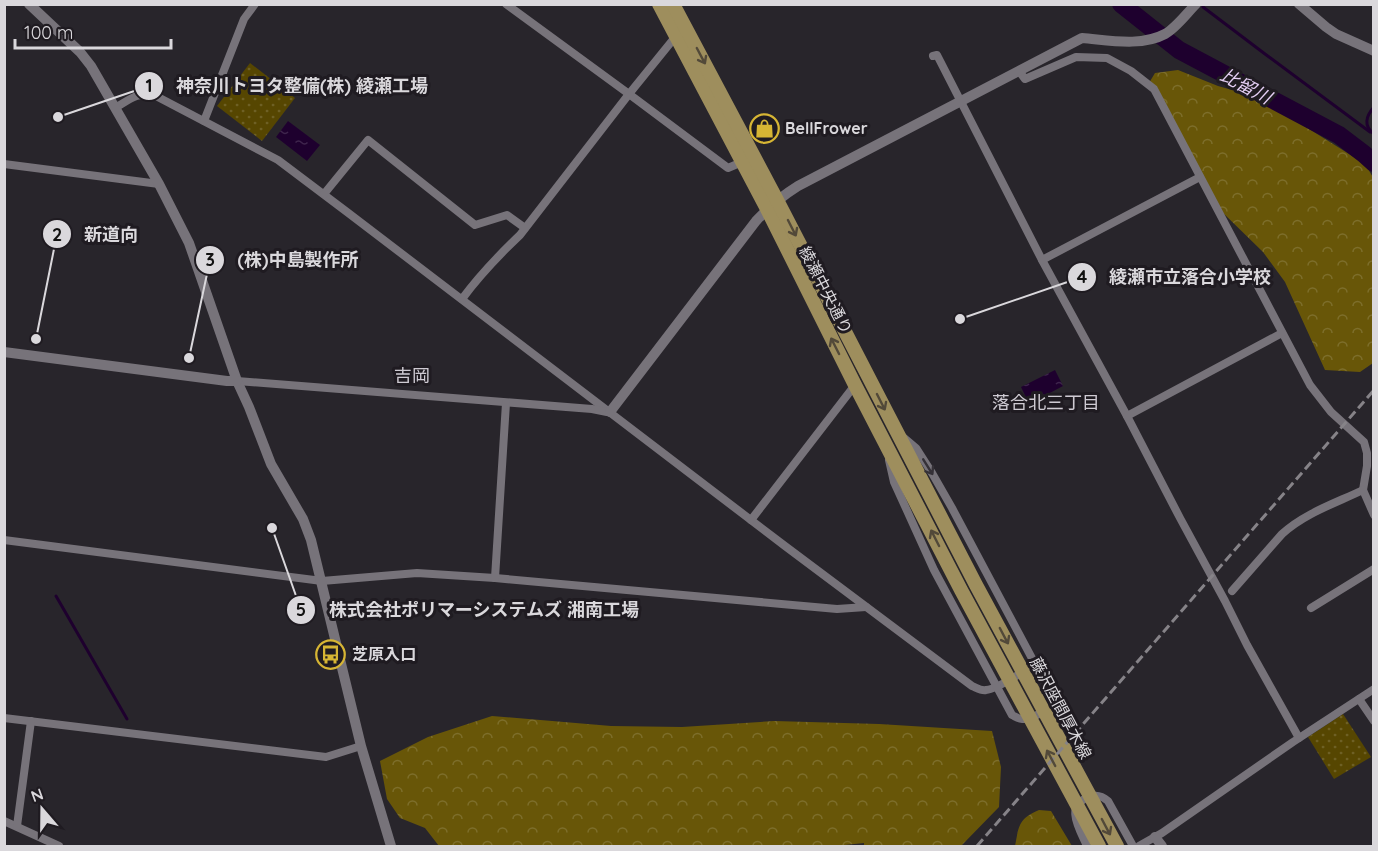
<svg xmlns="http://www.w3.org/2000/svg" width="1378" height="851" font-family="Quicksand,'Noto Sans JP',sans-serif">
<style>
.green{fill:url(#green-dots)}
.forest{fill:url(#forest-crowns)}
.water{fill:url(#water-ripples)}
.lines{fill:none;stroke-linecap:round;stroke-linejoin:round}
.stream{stroke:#1e002e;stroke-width:3}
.river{stroke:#1e002e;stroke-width:18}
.minor{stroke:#77737a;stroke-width:8}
.tertiary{stroke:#77737a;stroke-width:10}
.primary{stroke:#9e8e5d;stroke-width:14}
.rail{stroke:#868388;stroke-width:3;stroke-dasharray:9 4.5;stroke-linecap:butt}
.oneway{stroke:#524939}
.oneway2{stroke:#353137}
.labels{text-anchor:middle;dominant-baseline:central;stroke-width:6;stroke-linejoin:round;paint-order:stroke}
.poi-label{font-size:16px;font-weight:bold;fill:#dad8dc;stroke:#1f1b21;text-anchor:start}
.street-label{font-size:16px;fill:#dad8dc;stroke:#1f1b21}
.water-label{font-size:18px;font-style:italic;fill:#e5cff5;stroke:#1f1b21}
.neighbourhood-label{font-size:18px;fill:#cecad2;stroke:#1f1b21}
.leader{fill:none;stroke:#dad8dc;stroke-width:2}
.callout-dot{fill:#dad8dc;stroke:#1f1b21;stroke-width:2}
.mark-label{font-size:18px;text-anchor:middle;font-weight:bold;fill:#111}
.callout-label{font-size:18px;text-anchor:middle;font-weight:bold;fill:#dad8dc;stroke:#1f1b21;stroke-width:6;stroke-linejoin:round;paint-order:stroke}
</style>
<defs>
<pattern id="green-dots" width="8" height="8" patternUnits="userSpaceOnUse" patternTransform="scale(1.5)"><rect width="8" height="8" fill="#564601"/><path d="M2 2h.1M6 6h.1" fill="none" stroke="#6e6025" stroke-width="1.8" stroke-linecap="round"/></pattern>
<pattern id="forest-crowns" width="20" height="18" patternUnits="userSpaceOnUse" patternTransform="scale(1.5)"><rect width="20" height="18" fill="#685608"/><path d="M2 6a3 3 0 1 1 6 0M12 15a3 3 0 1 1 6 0" fill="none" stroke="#7d6e2b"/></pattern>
<pattern id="water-ripples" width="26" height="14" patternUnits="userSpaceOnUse" patternTransform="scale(1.5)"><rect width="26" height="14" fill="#1e002e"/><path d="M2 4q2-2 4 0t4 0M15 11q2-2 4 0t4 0" fill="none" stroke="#3e244c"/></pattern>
</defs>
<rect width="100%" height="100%" fill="#28252b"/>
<g class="green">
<polygon points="250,63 295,98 262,141 217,106"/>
<polygon points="1343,714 1371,757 1334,779 1308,737"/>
</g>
<g class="forest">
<polygon points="1178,70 1218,86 1250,95 1282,112 1365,164 1374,179 1373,363 1360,372 1325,370 1285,282 1263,252 1219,209 1149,83 1155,73"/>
<polygon points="492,716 611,726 682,727 774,721 879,724 992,731 1001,767 999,807 961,846 864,846 864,843 835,846 439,846 425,828 400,818 387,799 380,761 428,737"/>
<path d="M1039,810L1051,811L1072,846H1015C1019,826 1018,819 1039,810Z"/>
</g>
<g class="water">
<polygon points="288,121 320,145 307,161 276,137"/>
<polygon points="1055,370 1063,386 1029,404 1021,387"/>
</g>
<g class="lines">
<g class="stream">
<polyline points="1203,7 1265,54 1370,132"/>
<path d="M1374,107C1366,116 1363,126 1374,134"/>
<polyline points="56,596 127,719"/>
</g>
<polyline class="river" points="1121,4 1179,50 1339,135 1364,154 1374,163"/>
<g class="minor">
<polyline points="506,4 629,94 728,168 742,162"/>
<polyline points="933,56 937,55 1042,260 1127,416 1180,518 1225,601 1247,645 1299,738"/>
<polyline points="1019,71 1025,79 1076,57 1107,58 1131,71 1154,89 1310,385 1331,412 1364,442 1367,453 1367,466 1363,490 1374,515"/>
<path d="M115,108C129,100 137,92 154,95L278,160L347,212L785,546L972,686C977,688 981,691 986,690C998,689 1024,671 1035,664L952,508L932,473L916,448L903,437"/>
<polyline points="204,121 244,19 255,4"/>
<polyline points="4,164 159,184"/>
<polyline points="324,194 368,140 475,225 507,215 525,228"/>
<polyline points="1042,260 1200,177"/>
<path d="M462,299C479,276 499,255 520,235L629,94L676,36"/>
<polyline points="237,381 592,409 607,412"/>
<polyline points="1127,416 1282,333"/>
<path d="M889,460L894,482L934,570L1012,715C1016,717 1018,719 1022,719C1028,720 1041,714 1046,709C1050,706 1051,700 1051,695L1035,664"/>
<polyline points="751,520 855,385"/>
<polyline points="4,540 322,581 417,573 495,578 837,609 866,607"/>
<polyline points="495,578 506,403"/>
<path d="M1232,591L1282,534C1305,513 1336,503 1363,490"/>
<polyline points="1311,608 1374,569"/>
<polyline points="1359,699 1374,721"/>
<polyline points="4,718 326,757 361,746"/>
<polyline points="4,821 59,846"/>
<polyline points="17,826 31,721"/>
<path d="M1087,846C1080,830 1063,804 1090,797C1097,794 1102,796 1108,801L1133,846"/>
<polyline points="1139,846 1162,833 1293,742 1374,689"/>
</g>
<g class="tertiary">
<polyline points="29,4 80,52 91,66 159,184 189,243 237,381 249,407 271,464 303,519 311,540 361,746 391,846"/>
<polyline points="1299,4 1326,27 1336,34 1374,51"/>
<polyline points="4,352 227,381 237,381"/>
<path d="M610,412L756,221C769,207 782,196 798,186L1082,38C1108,40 1141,47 1165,34C1176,28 1187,13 1196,4"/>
<polyline points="1155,837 1162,846"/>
</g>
<g class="primary">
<polyline points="659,4 767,209 855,385 961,590 1099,846"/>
<polyline points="673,4 777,200 976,585 1117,846"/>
</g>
<polyline class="rail" points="977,846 1374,390"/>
</g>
<defs><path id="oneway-shaft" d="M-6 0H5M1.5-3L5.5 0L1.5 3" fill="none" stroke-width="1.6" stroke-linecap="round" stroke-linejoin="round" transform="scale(1.5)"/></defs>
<g class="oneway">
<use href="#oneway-shaft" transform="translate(701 56) rotate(62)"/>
<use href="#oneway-shaft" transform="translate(792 228) rotate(63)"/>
<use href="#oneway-shaft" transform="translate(835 346) rotate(-117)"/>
<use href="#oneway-shaft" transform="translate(881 402) rotate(63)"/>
<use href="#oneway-shaft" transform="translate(935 538) rotate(-117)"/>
<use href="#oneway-shaft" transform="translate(1004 636) rotate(62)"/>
<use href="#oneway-shaft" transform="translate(1051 758) rotate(-118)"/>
<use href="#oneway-shaft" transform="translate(1106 827) rotate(62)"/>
</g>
<use class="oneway2" href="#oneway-shaft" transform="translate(928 467) rotate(58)"/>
<defs>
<symbol id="shop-ring" viewBox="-11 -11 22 22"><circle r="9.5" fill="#1f1b21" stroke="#d6b534" stroke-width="1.5"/><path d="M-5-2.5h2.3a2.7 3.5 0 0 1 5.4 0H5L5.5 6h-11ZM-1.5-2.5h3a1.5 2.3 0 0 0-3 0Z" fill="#d6b534"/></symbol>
<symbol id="bus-ring" viewBox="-11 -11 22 22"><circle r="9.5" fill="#1f1b21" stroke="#d6b534" stroke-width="1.5"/><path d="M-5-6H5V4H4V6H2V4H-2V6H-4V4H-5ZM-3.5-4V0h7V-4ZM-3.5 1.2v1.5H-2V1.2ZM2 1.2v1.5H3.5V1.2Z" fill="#d6b534"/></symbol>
</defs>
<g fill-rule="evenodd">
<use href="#shop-ring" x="748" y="112" width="33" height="33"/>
<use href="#bus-ring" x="314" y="638" width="33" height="33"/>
</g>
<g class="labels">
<g class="poi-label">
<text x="785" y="128">BellFrower</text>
<text x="352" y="654">芝原入口</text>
</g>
<g class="street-label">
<text transform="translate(826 290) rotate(63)">綾瀬中央通り</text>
<text transform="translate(1061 708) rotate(62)">藤沢座間厚木線</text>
</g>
<g class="water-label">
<text transform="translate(1246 86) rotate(28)">比留川</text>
</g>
<g class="neighbourhood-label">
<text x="412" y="375">吉岡</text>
<text x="1046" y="402">落合北三丁目</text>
</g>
</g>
<path class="leader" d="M58 117L149 86M36 339L57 234M189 358L210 260M960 319L1082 277M272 528L301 610"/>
<g class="callout-dot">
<circle cx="58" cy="117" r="6"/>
<circle cx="36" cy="339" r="6"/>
<circle cx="189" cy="358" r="6"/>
<circle cx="960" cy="319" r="6"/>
<circle cx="272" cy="528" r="6"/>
<circle cx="149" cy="86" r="15"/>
<circle cx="57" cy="234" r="15"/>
<circle cx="210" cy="260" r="15"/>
<circle cx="1082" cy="277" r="15"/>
<circle cx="301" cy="610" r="15"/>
</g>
<g class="mark-label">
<text x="149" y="92">1</text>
<text x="57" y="241">2</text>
<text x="210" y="266">3</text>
<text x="1082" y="283">4</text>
<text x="301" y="616">5</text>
</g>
<g class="callout-label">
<text x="302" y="92">神奈川トヨタ整備(株) 綾瀬工場</text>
<text x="111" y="241">新道向</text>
<text x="298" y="266">(株)中島製作所</text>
<text x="1190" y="283">綾瀬市立落合小学校</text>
<text x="484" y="616">株式会社ポリマーシステムズ 湘南工場</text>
</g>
<rect width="1378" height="851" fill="none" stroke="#dad8dc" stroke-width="12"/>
<g transform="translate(42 809) rotate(340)" stroke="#1f1b21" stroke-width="4.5" paint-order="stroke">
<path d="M0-4.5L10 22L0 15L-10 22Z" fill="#dad8dc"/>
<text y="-9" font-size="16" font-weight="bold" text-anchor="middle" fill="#dad8dc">N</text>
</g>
<path d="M15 39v9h156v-9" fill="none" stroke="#dad8dc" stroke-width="3"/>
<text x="24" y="39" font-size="18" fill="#dad8dc" stroke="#1f1b21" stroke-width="4.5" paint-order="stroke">100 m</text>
</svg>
